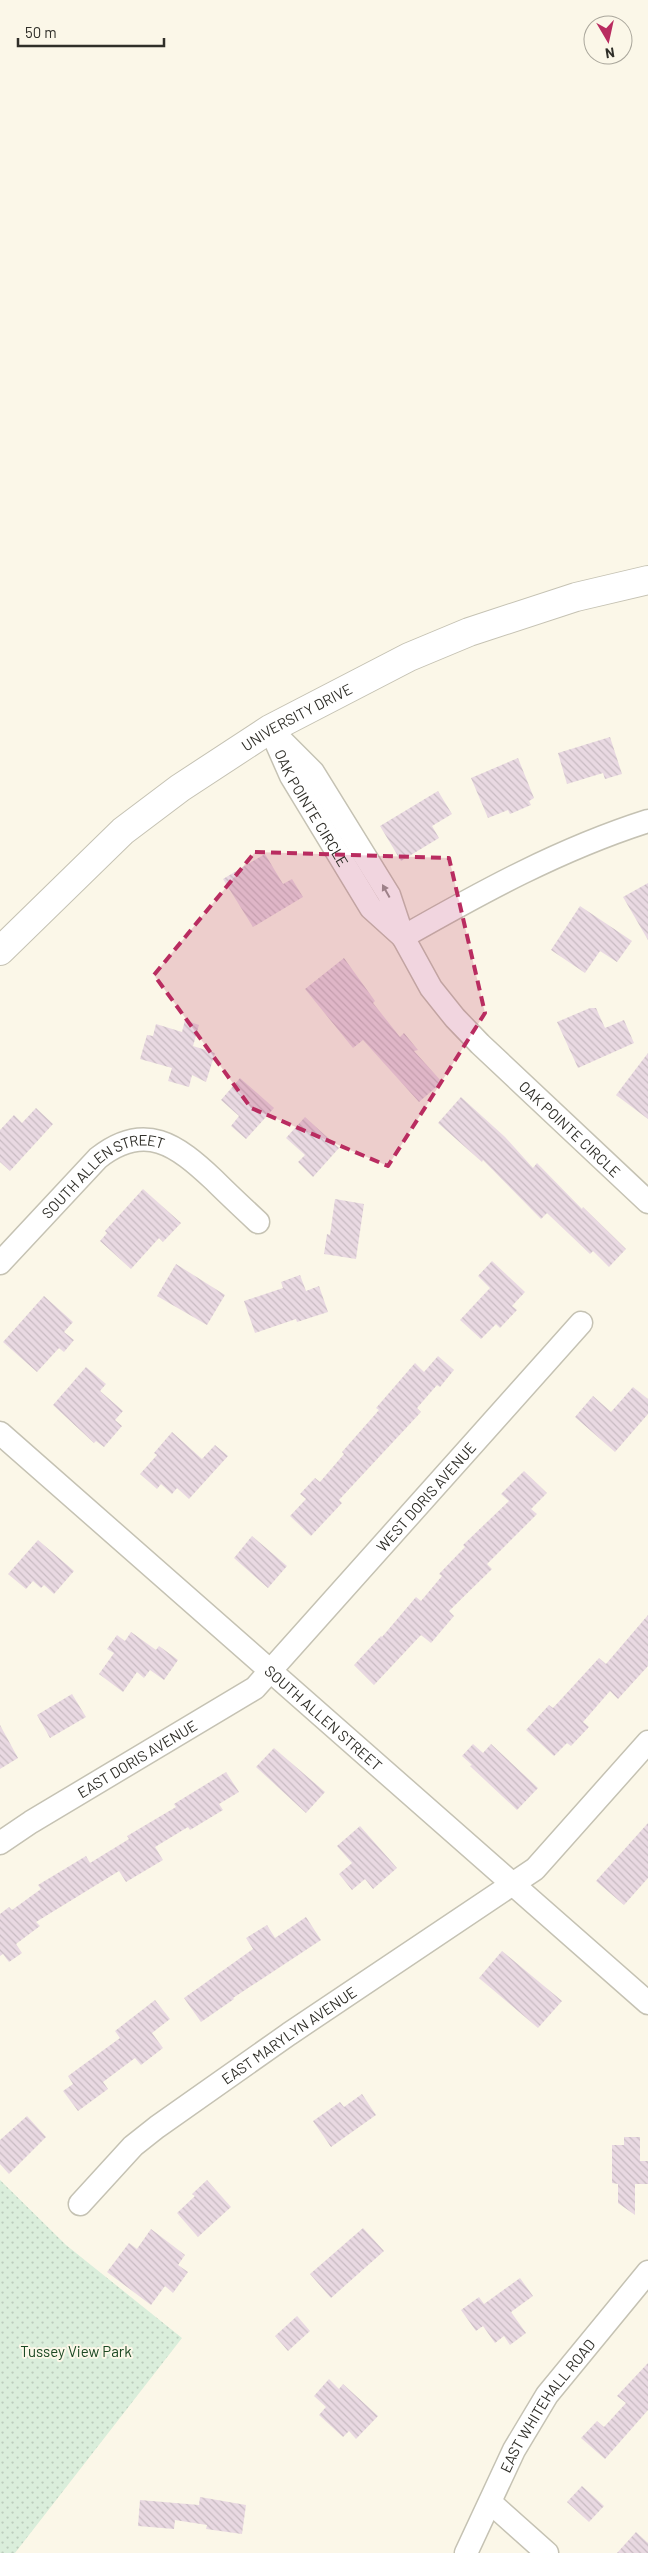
<svg xmlns="http://www.w3.org/2000/svg" width="648" height="2553" font-family="Barlow,sans-serif">
<style>
.park{fill:url(#park-dots)}
.building{fill:url(#building-back-hatch)}
.lines{fill:none;stroke-linecap:round;stroke-linejoin:round}
.minor-casing{stroke:#c5c2b3;stroke-width:25}
.secondary-casing{stroke:#c5c2b3;stroke-width:30}
.minor{stroke:#fff;stroke-width:22}
.secondary{stroke:#fff;stroke-width:28}
.oneway{fill:#989794}
.marked{fill:#b92c60;fill-opacity:0.2;stroke:#b92c60;stroke-width:4;stroke-dasharray:10 6;stroke-linejoin:round}
.labels{text-anchor:middle;dominant-baseline:central;stroke-width:4;stroke-linejoin:round;paint-order:stroke}
.street-label{font-size:15px;fill:#302f29;stroke:#fbf7e8}
.park-label{font-size:15px;fill:#1b4822;stroke:#fbf7e8}
</style>
<defs>
<pattern id="park-dots" width="8" height="8" patternUnits="userSpaceOnUse" patternTransform="scale(1.25)"><rect width="8" height="8" fill="#daeedb"/><path d="M2 2h.1M6 6h.1" fill="none" stroke="#bbccbc" stroke-width="1.8" stroke-linecap="round"/></pattern>
<pattern id="building-back-hatch" width="6" height="6" patternUnits="userSpaceOnUse" patternTransform="scale(1.25)"><rect width="6" height="6" fill="#e9d9e2"/><path d="M-1 5l2 2M0 0l6 6M5-1l2 2" fill="none" stroke="#c8bbc2"/></pattern>
</defs>
<rect width="100%" height="100%" fill="#fbf7e8"/>
<polygon class="park" points="0,2180 66,2245 182,2338 15,2553 0,2553"/>
<g class="building">
<polygon points="610,737 622,774 605,779 603,773 567,784 558,753"/>
<polygon points="518,758 534,798 529,801 531,805 510,814 508,810 488,818 471,778"/>
<polygon points="438,791 452,814 432,826 439,838 401,861 380,826"/>
<polygon points="265,854 283,884 292,879 303,897 253,927 223,879"/>
<polygon points="648,883 648,940 623,897"/>
<polygon points="580,906 632,941 617,962 600,951 585,973 551,950"/>
<polygon points="344,958 375,1001 373,1003 400,1037 404,1033 418,1050 414,1051 442,1082 419,1102 363,1040 353,1048 305,989"/>
<polygon points="590,1008 596,1008 605,1028 624,1020 634,1043 578,1068 557,1022"/>
<polygon points="185,1020 199,1025 193,1046 215,1053 206,1082 192,1075 189,1087 168,1081 172,1068 140,1059 147,1035 153,1036 156,1024 182,1032"/>
<polygon points="648,1053 648,1119 616,1095"/>
<polygon points="240,1078 274,1108 246,1139 231,1126 239,1116 221,1100"/>
<polygon points="461,1097 505,1137 533,1168 537,1163 582,1209 583,1207 626,1249 609,1267 593,1251 590,1254 547,1213 541,1219 483,1160 482,1162 438,1123"/>
<polygon points="36,1108 53,1124 10,1171 0,1162 0,1130 14,1115 22,1123"/>
<polygon points="305,1117 339,1148 313,1177 298,1162 305,1155 286,1138"/>
<polygon points="143,1189 181,1223 163,1242 159,1238 131,1269 100,1241 107,1233 105,1231"/>
<polygon points="335,1199 364,1204 356,1259 324,1254 327,1234 330,1235"/>
<polygon points="492,1261 525,1292 512,1306 517,1310 500,1328 496,1324 481,1339 460,1320 490,1288 478,1276"/>
<polygon points="176,1264 225,1295 207,1325 157,1296"/>
<polygon points="300,1275 306,1291 319,1286 328,1312 297,1322 296,1319 255,1333 244,1301 283,1288 281,1282"/>
<polygon points="44,1296 73,1322 64,1332 74,1340 64,1352 59,1348 37,1372 3,1342"/>
<polygon points="438,1356 454,1370 440,1387 437,1385 417,1408 421,1412 339,1500 342,1503 311,1536 290,1516 306,1499 300,1494 315,1478 320,1482 344,1454 342,1452 379,1410 376,1408 415,1363 424,1372"/>
<polygon points="86,1367 106,1384 100,1391 123,1411 115,1420 122,1426 104,1447 96,1441 94,1443 53,1405"/>
<polygon points="633,1387 648,1399 648,1414 615,1452 575,1417 593,1396 611,1412"/>
<polygon points="172,1432 202,1459 215,1445 228,1456 189,1499 177,1488 172,1494 161,1484 157,1489 140,1474 157,1455 154,1453"/>
<polygon points="524,1471 547,1493 531,1509 537,1514 487,1564 492,1569 449,1611 454,1616 431,1643 421,1635 374,1685 354,1665 381,1636 382,1637 416,1597 421,1601 442,1576 439,1574 465,1547 463,1545 509,1501 501,1494"/>
<polygon points="252,1536 287,1566 268,1588 234,1558"/>
<polygon points="38,1540 74,1571 54,1594 44,1585 41,1588 33,1581 26,1589 8,1574"/>
<polygon points="648,1615 648,1666 618,1699 610,1691 583,1722 589,1727 571,1746 567,1743 554,1756 526,1730 549,1705 553,1708 599,1658 606,1664"/>
<polygon points="131,1632 156,1650 159,1646 178,1660 164,1680 150,1670 144,1678 137,1672 123,1692 99,1674 114,1653 107,1649 117,1635 125,1641"/>
<polygon points="72,1694 86,1717 50,1738 37,1715"/>
<polygon points="0,1725 18,1758 0,1769"/>
<polygon points="473,1744 483,1753 491,1744 538,1788 517,1810 470,1766 472,1765 462,1756"/>
<polygon points="274,1748 325,1792 306,1813 256,1767"/>
<polygon points="226,1772 239,1792 219,1804 223,1810 190,1830 188,1827 155,1847 163,1860 126,1882 119,1871 36,1922 40,1926 16,1944 22,1953 9,1962 3,1954 0,1956 0,1914 9,1907 12,1910 41,1889 38,1885 86,1856 90,1863 129,1839 127,1836 176,1807 174,1804"/>
<polygon points="648,1823 648,1878 624,1905 596,1881"/>
<polygon points="360,1826 397,1868 373,1889 365,1879 352,1890 339,1874 352,1863 337,1846"/>
<polygon points="306,1917 321,1940 233,1998 234,1999 201,2022 184,1998 253,1949 246,1938 267,1925 275,1938"/>
<polygon points="502,1951 562,2001 538,2028 479,1978"/>
<polygon points="155,2000 170,2019 152,2033 163,2048 141,2065 135,2058 103,2082 108,2089 78,2111 63,2091 73,2084 68,2076 120,2038 115,2031"/>
<polygon points="362,2094 376,2115 331,2147 313,2121 340,2102 344,2107"/>
<polygon points="27,2116 46,2137 9,2174 0,2164 0,2140"/>
<polygon points="624,2137 640,2137 640,2161 648,2161 648,2184 635,2184 635,2215 618,2203 618,2184 612,2183 612,2145 624,2145"/>
<polygon points="207,2180 231,2207 198,2237 177,2213 195,2196 192,2194"/>
<polygon points="363,2228 384,2251 331,2298 310,2274"/>
<polygon points="151,2229 185,2255 178,2265 188,2272 173,2293 165,2286 151,2305 107,2272 129,2243 137,2249"/>
<polygon points="520,2278 533,2296 511,2312 526,2333 510,2345 504,2336 495,2343 483,2326 476,2331 461,2310 479,2297 484,2304"/>
<polygon points="297,2316 310,2331 288,2351 275,2336"/>
<polygon points="648,2363 648,2410 605,2459 581,2438 597,2421 604,2427 626,2403 617,2396"/>
<polygon points="329,2379 339,2389 343,2384 378,2416 356,2439 349,2431 343,2437 319,2415 326,2407 314,2396"/>
<polygon points="582,2486 604,2506 589,2522 567,2502"/>
<polygon points="200,2497 246,2505 242,2534 206,2529 207,2525 175,2520 174,2529 138,2526 140,2500 199,2505"/>
<polygon points="636,2532 648,2543 648,2553 617,2553"/>
</g>
<g class="lines">
<defs>
<g id="minor">
<path id="s1" d="M270,729L313,772L389,895L403,937L431,988L455,1018L480,1044L648,1202"/>
<path id="s2" d="M276,742L291,776L371,908L402,936"/>
<path d="M403,937C482,892 560,849 648,821"/>
<path id="s3" d="M0,1263L98,1158C145,1121 177,1145 214,1180C228,1194 243,1208 258,1222"/>
<path id="s4" d="M0,1433L648,2003"/>
<path id="s5" d="M0,1843L31,1822L255,1688L581,1323"/>
<path id="s6" d="M80,2204L133,2146L157,2127L289,2034L535,1869L648,1742"/>
<polyline points="491,2503 547,2553"/>
<path id="s7" d="M466,2553L514,2450L547,2395L648,2272"/>
</g>
<g id="secondary">
<path id="s8" d="M0,951L123,831L180,788L270,729L409,657L469,632L576,597L648,580"/>
</g>
</defs>
<use href="#minor" class="minor-casing"/>
<use href="#secondary" class="secondary-casing"/>
<use href="#minor" class="minor"/>
<use href="#secondary" class="secondary"/>
</g>
<defs><path id="oneway-solid" d="M-6-.8H1V-3.2L6.5 0L1 3.2V.8H-6Z" transform="scale(1.25)"/></defs>
<use class="oneway" href="#oneway-solid" transform="translate(386 891) rotate(-119)"/>
<path class="marked" d="M255,852L449,858L485,1013L388,1166L251,1108L154,975Z"/>
<g class="labels">
<g class="street-label">
<text stroke="none"><textPath href="#s8" startOffset="380">UNIVERSITY DRIVE</textPath></text>
<text stroke="none"><textPath href="#s2" startOffset="75">OAK POINTE CIRCLE</textPath></text>
<text stroke="none"><textPath href="#s1" startOffset="506">OAK POINTE CIRCLE</textPath></text>
<text stroke="none"><textPath href="#s3" startOffset="140">SOUTH ALLEN STREET</textPath></text>
<text stroke="none"><textPath href="#s5" startOffset="555">WEST DORIS AVENUE</textPath></text>
<text stroke="none"><textPath href="#s4" startOffset="431">SOUTH ALLEN STREET</textPath></text>
<text stroke="none"><textPath href="#s5" startOffset="161">EAST DORIS AVENUE</textPath></text>
<text stroke="none"><textPath href="#s6" startOffset="270">EAST MARYLYN AVENUE</textPath></text>
<text stroke="none"><textPath href="#s7" startOffset="169">EAST WHITEHALL ROAD</textPath></text>
</g>
<g class="park-label">
<text x="76" y="2351">Tussey View Park</text>
</g>
</g>
<g transform="translate(608 40) rotate(171)"><circle r="24" fill="#fbf7e8" stroke="#aaa79c"/>
<path d="M0-4L9 19L0 12L-9 19Z" fill="#b92c60"/>
<text y="-8" font-size="14" font-weight="bold" text-anchor="middle" fill="#302f29">N</text>
</g>
<path d="M18 38v8h146v-8" fill="none" stroke="#302f29" stroke-width="2.5"/>
<text x="25" y="38" font-size="15" fill="#302f29" stroke="#fbf7e8" stroke-width="4" paint-order="stroke">50 m</text>
</svg>
